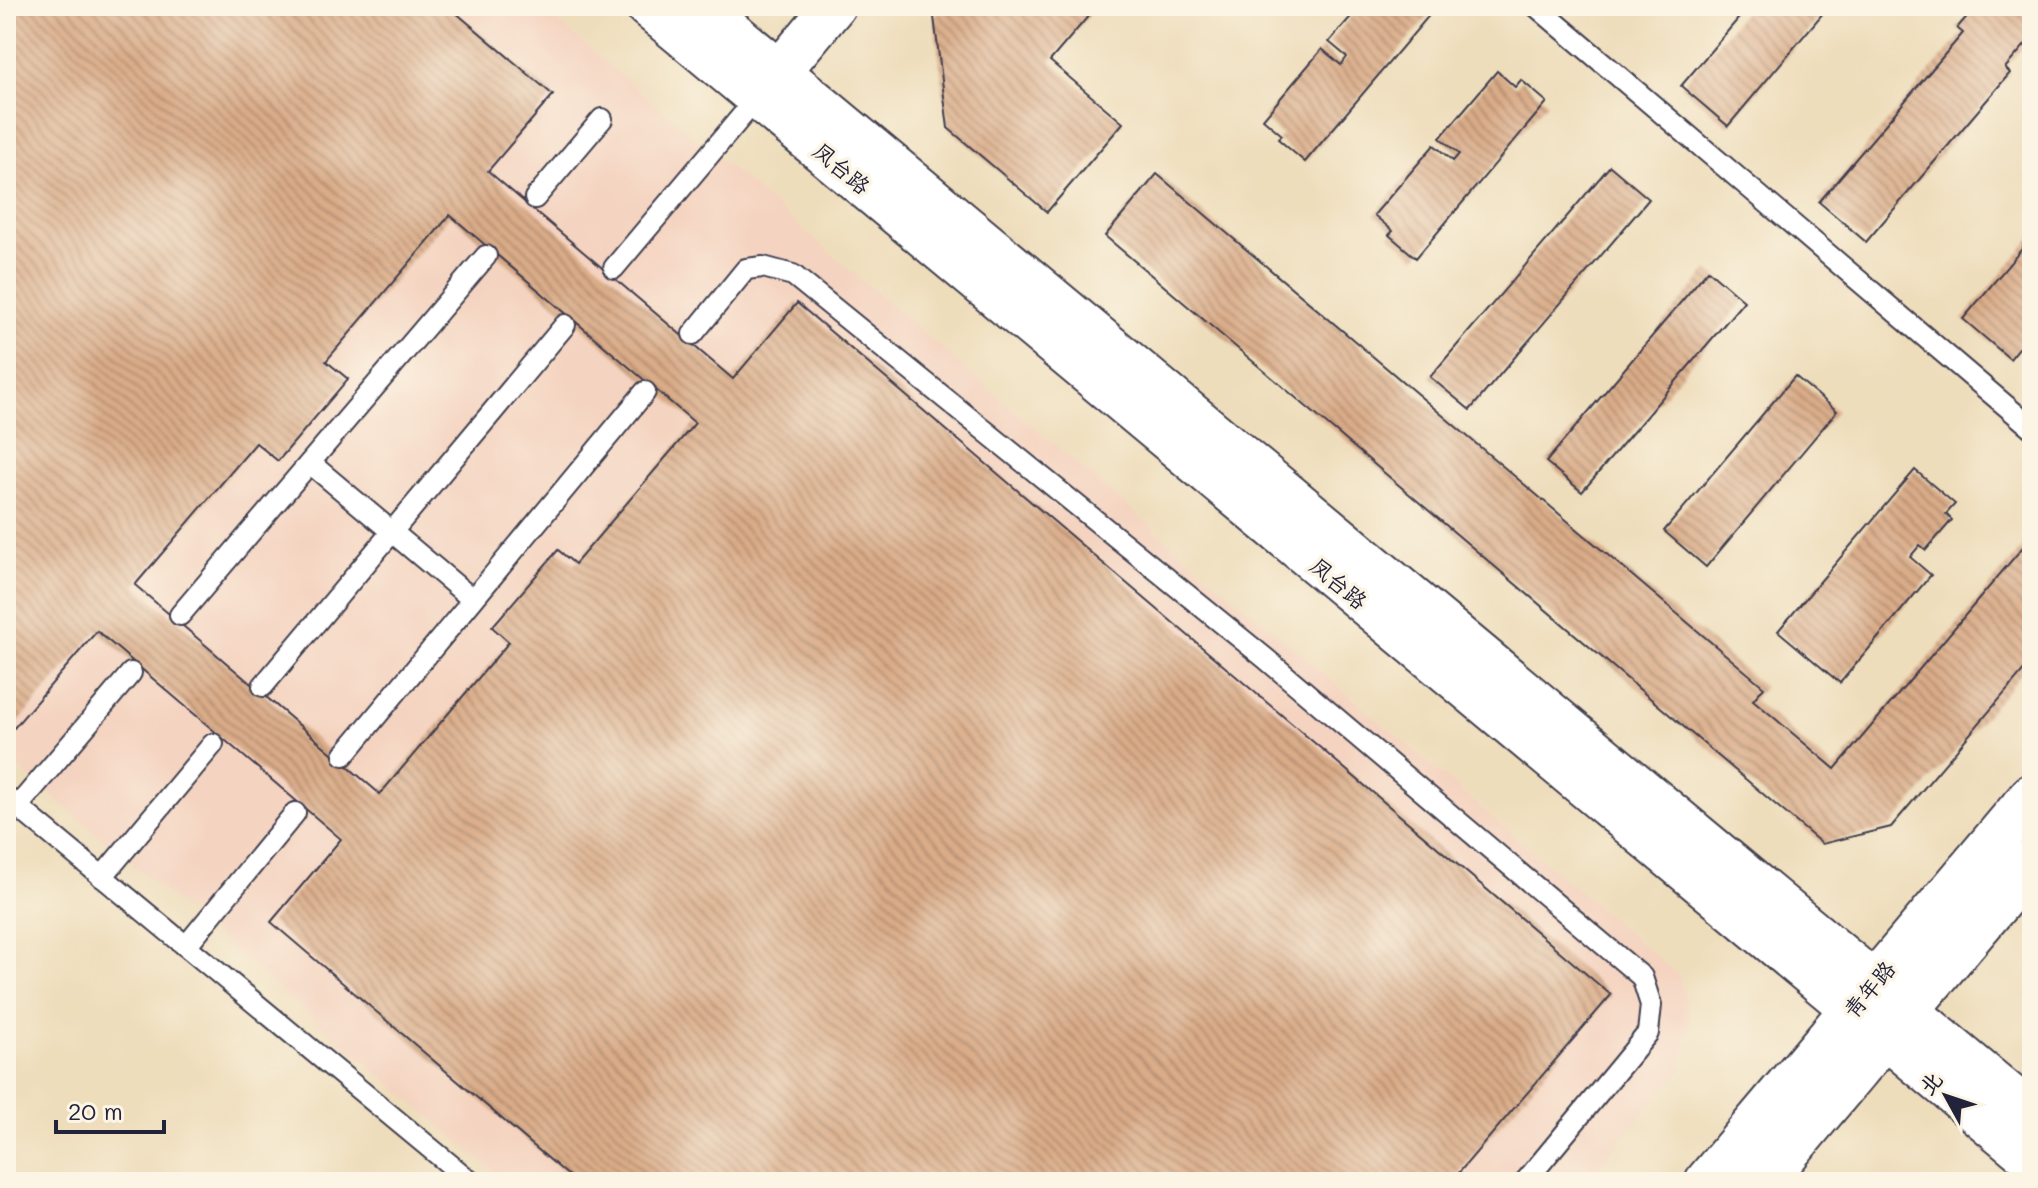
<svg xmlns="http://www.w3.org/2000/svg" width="2038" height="1188" font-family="Mali,'LXGW WenKai TC',sans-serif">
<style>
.built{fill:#f4d3c0}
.building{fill:url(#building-back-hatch);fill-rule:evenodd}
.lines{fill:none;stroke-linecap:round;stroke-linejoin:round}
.service-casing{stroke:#413e4e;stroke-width:24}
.minor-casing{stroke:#413e4e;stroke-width:46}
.tertiary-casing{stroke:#413e4e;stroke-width:48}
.service{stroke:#fff;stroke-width:20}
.minor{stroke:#fff;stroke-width:42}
.tertiary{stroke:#fff;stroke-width:44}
.labels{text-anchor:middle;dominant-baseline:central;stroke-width:7;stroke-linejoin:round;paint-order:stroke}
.street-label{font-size:22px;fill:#22223b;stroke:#fcf5e5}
</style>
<defs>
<pattern id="building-back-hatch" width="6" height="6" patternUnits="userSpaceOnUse" patternTransform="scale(2)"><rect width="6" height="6" fill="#daac88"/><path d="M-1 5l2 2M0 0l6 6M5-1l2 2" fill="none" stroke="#b08c70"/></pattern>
</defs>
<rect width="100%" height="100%" fill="#fcf5e5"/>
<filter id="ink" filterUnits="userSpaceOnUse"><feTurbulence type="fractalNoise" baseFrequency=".0125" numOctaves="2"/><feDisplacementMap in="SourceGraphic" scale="16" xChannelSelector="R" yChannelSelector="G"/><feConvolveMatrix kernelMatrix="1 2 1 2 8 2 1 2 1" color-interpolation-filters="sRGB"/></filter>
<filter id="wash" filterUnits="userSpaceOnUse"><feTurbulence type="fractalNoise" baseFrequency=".006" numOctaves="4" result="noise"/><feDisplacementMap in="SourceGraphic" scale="32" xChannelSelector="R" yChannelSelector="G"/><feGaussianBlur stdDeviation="1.8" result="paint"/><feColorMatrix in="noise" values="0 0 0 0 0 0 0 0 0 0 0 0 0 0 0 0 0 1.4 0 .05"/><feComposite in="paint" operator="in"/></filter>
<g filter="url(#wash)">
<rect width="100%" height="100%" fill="#edb"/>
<polygon class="built" points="6,6 540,6 1680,977 1690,1020 1680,1070 1585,1182 506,1182 6,757"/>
<g id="blocks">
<g class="building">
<path d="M6,6H448L553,95L488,171L733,379L797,303L1611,995L1451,1182H576L271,922L341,839L97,631L14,728L6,722ZM450,215L695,423L575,564L558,550L492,627L509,642L380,794L135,585L256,443L278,461L348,379L326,361Z"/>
<polygon points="943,6 1097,6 1050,61 1123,123 1047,212 948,128 934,17"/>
<polygon points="1360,6 1437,6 1305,162 1278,139 1282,135 1263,119 1322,49 1341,65 1347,57 1329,42"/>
<polygon points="1749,6 1829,6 1728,126 1681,86"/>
<polygon points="1976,6 2032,6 2032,37 2005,68 2010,73 1866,242 1819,202 1963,33 1957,28"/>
<polygon points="1497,71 1515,87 1521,80 1547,102 1416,258 1389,235 1393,231 1374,215 1434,145 1453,161 1459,154 1440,138"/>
<polygon points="1610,166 1649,199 1470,410 1430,377"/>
<polygon points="1157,174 1764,687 1753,700 1835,769 2028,541 2032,545 2032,661 1891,827 1822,844 1105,236"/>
<polygon points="2032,237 2032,332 2010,359 1963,319"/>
<polygon points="1708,270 1744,301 1582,492 1546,462"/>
<polygon points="1795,376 1837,411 1706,567 1664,531"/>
<polygon points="1915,470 1955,504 1946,514 1952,520 1926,550 1920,545 1910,557 1931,575 1840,683 1778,631"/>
</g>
</g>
</g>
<g filter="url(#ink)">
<use href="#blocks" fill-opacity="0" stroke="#413e4e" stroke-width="2"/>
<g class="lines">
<defs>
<g id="service">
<polyline points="1536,6 2032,428"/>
<polyline points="535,198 602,119"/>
<polyline points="614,268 757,98"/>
<polyline points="693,334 746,269 763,267 793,275 1265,658 1642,977 1651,1005 1648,1033 1525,1182"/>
<polyline points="310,463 472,599"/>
<polyline points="180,615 486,256"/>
<polyline points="263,686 565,325"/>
<polyline points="344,755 645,392"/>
<polyline points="6,797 471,1182"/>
<polyline points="18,806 131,673"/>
<polyline points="102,877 213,744"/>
<polyline points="186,946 295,813"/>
</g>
<g id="minor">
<polyline points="647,6 2032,1159"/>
<polyline points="701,6 2032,1114"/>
<polyline points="763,91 834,6"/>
</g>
<g id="tertiary">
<polyline points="1707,1182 2032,796"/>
<polyline points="1762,1182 2032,862"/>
</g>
</defs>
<use href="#service" class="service-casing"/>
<use href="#minor" class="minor-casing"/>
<use href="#tertiary" class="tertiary-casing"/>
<use href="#service" class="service"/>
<use href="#minor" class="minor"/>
<use href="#tertiary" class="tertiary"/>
</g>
</g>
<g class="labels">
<g class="street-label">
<text transform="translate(842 168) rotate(40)">凤台路</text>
<text transform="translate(1339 583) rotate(40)">凤台路</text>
<text transform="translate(1869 989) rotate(-50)">青年路</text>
</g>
</g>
<rect width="2038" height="1188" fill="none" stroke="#fcf5e5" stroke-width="32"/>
<g transform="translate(1946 1096) rotate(310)" stroke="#fcf5e5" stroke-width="6" paint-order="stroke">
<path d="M0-6L14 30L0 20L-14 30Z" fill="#22223b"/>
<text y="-12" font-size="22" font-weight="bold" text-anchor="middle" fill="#22223b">北</text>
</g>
<path d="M56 1120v12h108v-12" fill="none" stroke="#22223b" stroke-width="4"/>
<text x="68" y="1120" font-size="24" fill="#22223b" stroke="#fcf5e5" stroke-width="6" paint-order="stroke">20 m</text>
</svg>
